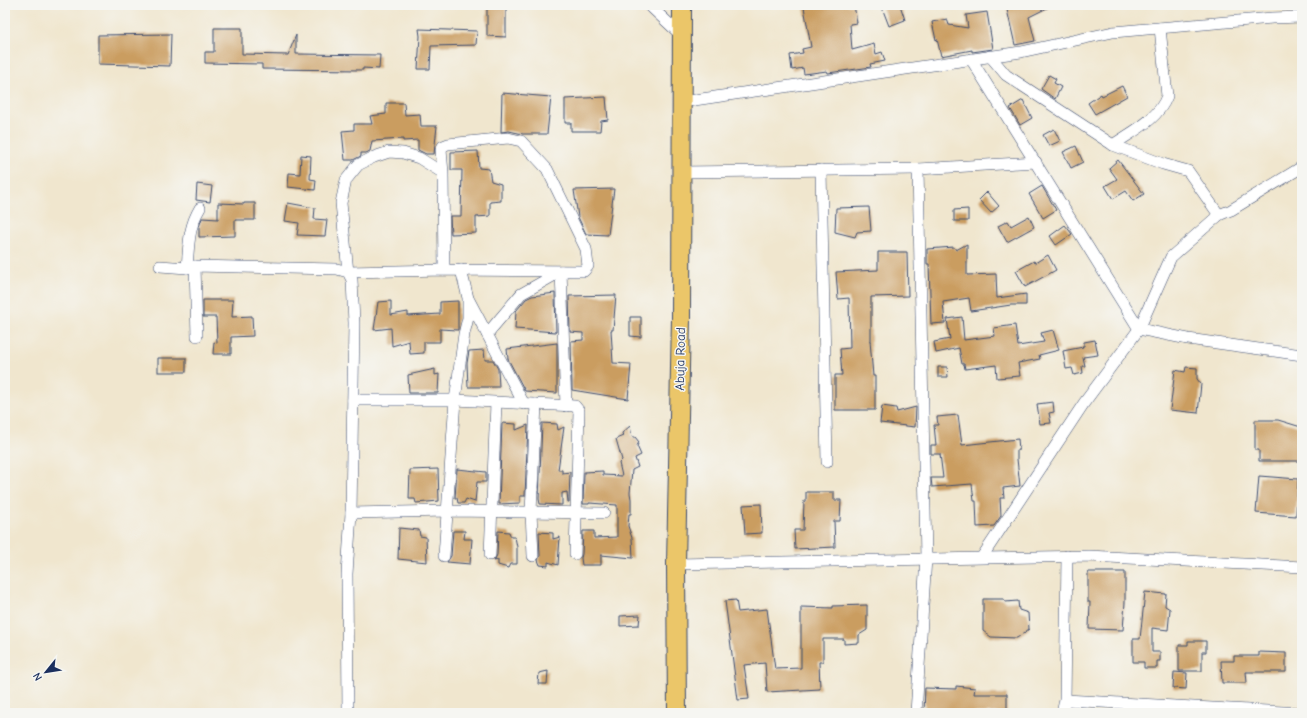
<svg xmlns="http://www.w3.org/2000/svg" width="1307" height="718" font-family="'Comic Neue',sans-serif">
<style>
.building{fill:#ca9d60}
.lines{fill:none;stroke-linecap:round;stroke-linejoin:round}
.street-casing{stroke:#3b4a6f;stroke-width:12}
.primary-casing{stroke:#3b4a6f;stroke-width:20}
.street{stroke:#fff;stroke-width:11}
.primary{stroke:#ebc669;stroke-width:18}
.labels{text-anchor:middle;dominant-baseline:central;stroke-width:3;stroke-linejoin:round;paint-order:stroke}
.street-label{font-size:13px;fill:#1b2f5e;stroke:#f6f6f2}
</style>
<rect width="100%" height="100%" fill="#f6f6f2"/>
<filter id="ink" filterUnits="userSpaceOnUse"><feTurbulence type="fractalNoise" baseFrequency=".025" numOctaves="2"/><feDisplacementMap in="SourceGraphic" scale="8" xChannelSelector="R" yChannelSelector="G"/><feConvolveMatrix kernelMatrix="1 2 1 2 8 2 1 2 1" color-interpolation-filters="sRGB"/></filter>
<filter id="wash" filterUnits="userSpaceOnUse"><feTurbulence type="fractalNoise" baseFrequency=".012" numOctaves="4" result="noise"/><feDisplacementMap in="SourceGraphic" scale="16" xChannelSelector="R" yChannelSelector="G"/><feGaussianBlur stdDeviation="0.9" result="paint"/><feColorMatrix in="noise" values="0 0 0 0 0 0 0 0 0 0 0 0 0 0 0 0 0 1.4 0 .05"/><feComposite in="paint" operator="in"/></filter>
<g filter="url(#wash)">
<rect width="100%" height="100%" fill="#f0e6ce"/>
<g id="blocks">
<g class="building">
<polygon points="487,5 506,5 506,37 487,36"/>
<polygon points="817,5 854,5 857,23 850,24 852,50 874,44 876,54 882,52 885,61 870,64 871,67 828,73 827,71 804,74 803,68 792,70 790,55 803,53 802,49 811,47 804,7"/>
<polygon points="881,5 900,5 905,20 889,26"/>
<polygon points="1006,5 1053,5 1029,17 1035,41 1015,45"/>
<polygon points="987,12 993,49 972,52 972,50 941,56 937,39 936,40 932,22 947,19 949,25 968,28 966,15"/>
<polygon points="214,28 242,28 242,54 288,55 296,35 296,54 380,55 379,69 363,68 363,70 262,69 262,64 205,63 205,52 214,52"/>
<polygon points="419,29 477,31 476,45 431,46 430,69 418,69 420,36"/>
<polygon points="171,34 170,66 98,64 98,35"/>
<polygon points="1049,75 1056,79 1054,83 1061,87 1055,99 1041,89"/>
<polygon points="1122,86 1127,96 1095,114 1088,103 1101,94 1102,96"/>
<polygon points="502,93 551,97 547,134 523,134 509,131 501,132"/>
<polygon points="606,97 608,120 601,121 600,131 571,131 571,123 565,123 565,99"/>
<polygon points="1023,100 1032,118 1020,125 1010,108"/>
<polygon points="386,103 404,103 405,115 420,114 421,126 437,126 434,154 426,154 418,150 418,140 403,141 403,139 372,141 370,151 366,153 361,153 361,156 353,160 345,160 342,131 354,130 354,124 372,124 370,116 386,114"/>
<polygon points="1054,129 1060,141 1049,146 1043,135"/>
<polygon points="1076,146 1083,162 1071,168 1063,152"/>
<polygon points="478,151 479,168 489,169 491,181 501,184 501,201 490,202 490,216 476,217 476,233 451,234 450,216 461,216 462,170 451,170 451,152"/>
<polygon points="301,155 311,156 310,179 316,180 315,190 288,187 289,173 300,174"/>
<polygon points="1118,160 1144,194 1133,201 1126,191 1113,199 1105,186 1117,179 1109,168"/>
<polygon points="197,184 212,186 210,202 196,200"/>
<polygon points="1042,186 1056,210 1043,218 1029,194"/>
<polygon points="614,189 608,235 586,234 578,217 574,190"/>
<polygon points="987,192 999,206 991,213 979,200"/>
<polygon points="218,203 244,204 244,203 255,203 255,220 235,220 235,236 199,237 199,227 202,218 218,219"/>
<polygon points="288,203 315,208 314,219 327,220 325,236 297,235 299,223 285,221"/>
<polygon points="869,207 871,231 857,232 855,237 835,232 836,208"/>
<polygon points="968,209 968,221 954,221 954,210"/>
<polygon points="1029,216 1034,227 1007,242 998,226 1008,221 1011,226"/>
<polygon points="1065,225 1072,234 1056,245 1050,236"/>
<polygon points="967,244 967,275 996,274 997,298 1026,294 1026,305 1011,305 971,311 969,298 943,302 945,323 931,324 929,264 927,264 927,249 954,247 956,250"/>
<polygon points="878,252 907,252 908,296 871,297 871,341 870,341 873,376 875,376 875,410 835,410 835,375 842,375 840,349 850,348 849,298 838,299 836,272 878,270"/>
<polygon points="1048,255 1056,270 1025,287 1016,271 1034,261 1035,263"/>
<polygon points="555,293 556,332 515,329 516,311 526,299 532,296"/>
<polygon points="616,295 613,330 611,330 613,363 631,364 628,399 572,390 571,341 583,340 583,333 570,332 569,296"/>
<polygon points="203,300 233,300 232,317 252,316 253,336 231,337 231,354 213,354 214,342 217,343 216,317 203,317"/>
<polygon points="391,301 391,315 408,312 408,316 440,314 440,302 458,301 458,330 440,329 440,342 424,342 424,353 410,354 409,341 392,346 391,328 374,330 378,302"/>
<polygon points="630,317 641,317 641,337 630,336"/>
<polygon points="962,317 964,340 995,336 994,328 1015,325 1018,346 1044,342 1041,333 1053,330 1059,350 1039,355 1040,359 1018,363 1020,376 997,378 996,365 965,369 964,364 962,364 959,348 936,353 934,342 950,339 947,319"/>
<polygon points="1095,340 1098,355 1083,357 1085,366 1082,366 1083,373 1074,375 1072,368 1066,369 1063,351 1083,347 1082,346 1084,346 1084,342"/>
<polygon points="557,343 557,393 525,391 508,359 507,349"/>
<polygon points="484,350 485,360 493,360 498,369 499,387 468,387 467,363 469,351"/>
<rect x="158" y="358" width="28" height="14"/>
<polygon points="938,367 947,367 948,377 938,377"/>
<polygon points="1186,367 1197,368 1197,379 1201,384 1198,413 1170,410 1175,370 1185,372"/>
<polygon points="435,369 435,375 439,374 438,393 409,393 408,375"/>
<polygon points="1053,402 1054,412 1049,413 1051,423 1040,424 1037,404"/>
<polygon points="882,406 896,408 897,412 916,407 915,427 880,423"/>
<polygon points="958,415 962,445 1018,439 1019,450 1017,450 1017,459 1020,486 1003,488 1004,498 1000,498 1001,516 994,526 977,527 976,501 974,501 972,484 932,487 931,478 943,478 940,454 931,454 931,445 936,445 934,425 938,425 937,417"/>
<polygon points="1255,420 1278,420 1301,427 1301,461 1259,461 1259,450 1255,450"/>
<polygon points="502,423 516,424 516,430 528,425 525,496 520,496 520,503 499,504"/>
<polygon points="542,423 557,424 558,430 564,427 558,470 562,470 562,473 570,472 569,502 568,502 567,492 562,493 562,505 540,504 539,499"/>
<polygon points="630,426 632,437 635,437 639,442 637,446 641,455 635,458 638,467 632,470 630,493 631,499 631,514 629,514 628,526 632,538 633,558 601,555 601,565 582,565 581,558 582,554 583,531 594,531 594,538 617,537 617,505 589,503 589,504 583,504 584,472 603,471 603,475 622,476 619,463 622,460 616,439 623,436 622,433"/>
<polygon points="438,469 439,501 416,503 415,499 409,499 410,470"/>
<polygon points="457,469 486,472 486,482 477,482 475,502 466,499 464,503 458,503 457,498 455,498"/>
<polygon points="1259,476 1298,479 1296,516 1256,513"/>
<polygon points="806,492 834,492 834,500 841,500 840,521 834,521 835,547 795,549 794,530 803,530 804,501 806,501"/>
<polygon points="761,504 762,533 745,534 743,505"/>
<polygon points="399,528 419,530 420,536 426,537 427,562 398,559"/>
<polygon points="453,531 465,531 464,539 472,539 470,564 447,562 451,556"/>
<polygon points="498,531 509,532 511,537 515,537 517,547 517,564 510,564 508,568 498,565 498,560 494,561 497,555"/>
<polygon points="539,532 553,533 553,539 560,537 558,565 548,562 548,566 540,565 538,560 540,556"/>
<polygon points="1088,572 1125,572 1125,602 1123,630 1089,629 1090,602 1088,602"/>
<polygon points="1145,592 1166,594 1165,606 1170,609 1168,630 1152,628 1152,652 1160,652 1160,661 1157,661 1157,668 1144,668 1144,662 1133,662 1133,639 1140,639"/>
<polygon points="983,599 1004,599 1005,602 1018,601 1019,610 1028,613 1029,629 1017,638 991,637 983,631"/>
<polygon points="736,600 738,612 767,609 775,669 801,668 801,607 833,608 833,606 867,605 867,630 859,635 859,643 844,644 844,639 823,639 823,662 819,662 820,689 767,692 765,663 744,665 749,699 738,700 725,601"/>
<polygon points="640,615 639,625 620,626 620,616"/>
<polygon points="1188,641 1206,641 1206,652 1202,652 1202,671 1179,671 1179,645 1188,645"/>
<polygon points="1259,652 1286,653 1286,672 1246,672 1247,683 1222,683 1221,661 1234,661 1234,656 1259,656"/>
<polygon points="548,671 547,684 538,684 539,673"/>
<polygon points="1174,672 1187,673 1186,689 1173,688"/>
<polygon points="956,686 975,688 974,694 1007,694 1007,713 924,713 925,688 956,689"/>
</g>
</g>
</g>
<g filter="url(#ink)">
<use href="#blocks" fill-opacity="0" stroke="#3b4a6f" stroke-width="1"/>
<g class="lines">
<defs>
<g id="street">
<polyline points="649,5 681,35"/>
<polyline points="990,56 1006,75 1113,145 1163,164 1188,171 1219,215"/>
<polyline points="971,59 1139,329 1188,339 1302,355"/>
<polyline points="681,102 1021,52 1113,32 1272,18 1302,17"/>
<path d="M1113,145C1133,131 1158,120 1167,96L1160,28"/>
<polyline points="821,170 827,462"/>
<polyline points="681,172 918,169 1036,162"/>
<polyline points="443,173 419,158 403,153 389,152 374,157 358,165 346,180 341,203 348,272 444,270 584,271 588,266 586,249 547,169 521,141 508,138 448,144 443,146 441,150 443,173 444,270"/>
<polyline points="160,266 187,268 195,266 337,269 348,272 352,280 354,323 351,513 347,574 348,713"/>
<polyline points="195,266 197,336"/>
<path d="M187,268C189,245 188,228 200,208"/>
<polyline points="561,271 566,406"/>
<polyline points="469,300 524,404"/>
<polyline points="487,334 521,294 560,272"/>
<polyline points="353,400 455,400 575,406 579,411 575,554"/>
<polyline points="351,513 447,511 604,513"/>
<polyline points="490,555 496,403"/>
<polyline points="444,556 455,400 464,334 468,318 468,298 461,270"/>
<polyline points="533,556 531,512 536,404"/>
<polyline points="982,557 1084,403 1139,329 1171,257 1219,215 1231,210 1302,167"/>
<polyline points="676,564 1089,556 1302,567"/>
<polyline points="1065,700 1302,713"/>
<polyline points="916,713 926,558 918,169"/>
<polyline points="1062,713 1065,700 1067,556"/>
</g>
<polyline id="primary" points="677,713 676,564 681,318 682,5"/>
</defs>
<use href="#street" class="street-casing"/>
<use href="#primary" class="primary-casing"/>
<use href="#street" class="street"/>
<use href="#primary" class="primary"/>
</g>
</g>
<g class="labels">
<g class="street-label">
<text transform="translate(680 359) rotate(-89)">Abuja Road</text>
</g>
</g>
<rect width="1307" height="718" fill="none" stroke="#f6f6f2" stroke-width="20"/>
<g transform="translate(46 672) rotate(240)" stroke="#f6f6f2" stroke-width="3" paint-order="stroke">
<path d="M0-3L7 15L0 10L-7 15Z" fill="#1b2f5e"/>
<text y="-6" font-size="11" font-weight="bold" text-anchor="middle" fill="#1b2f5e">N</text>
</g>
</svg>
